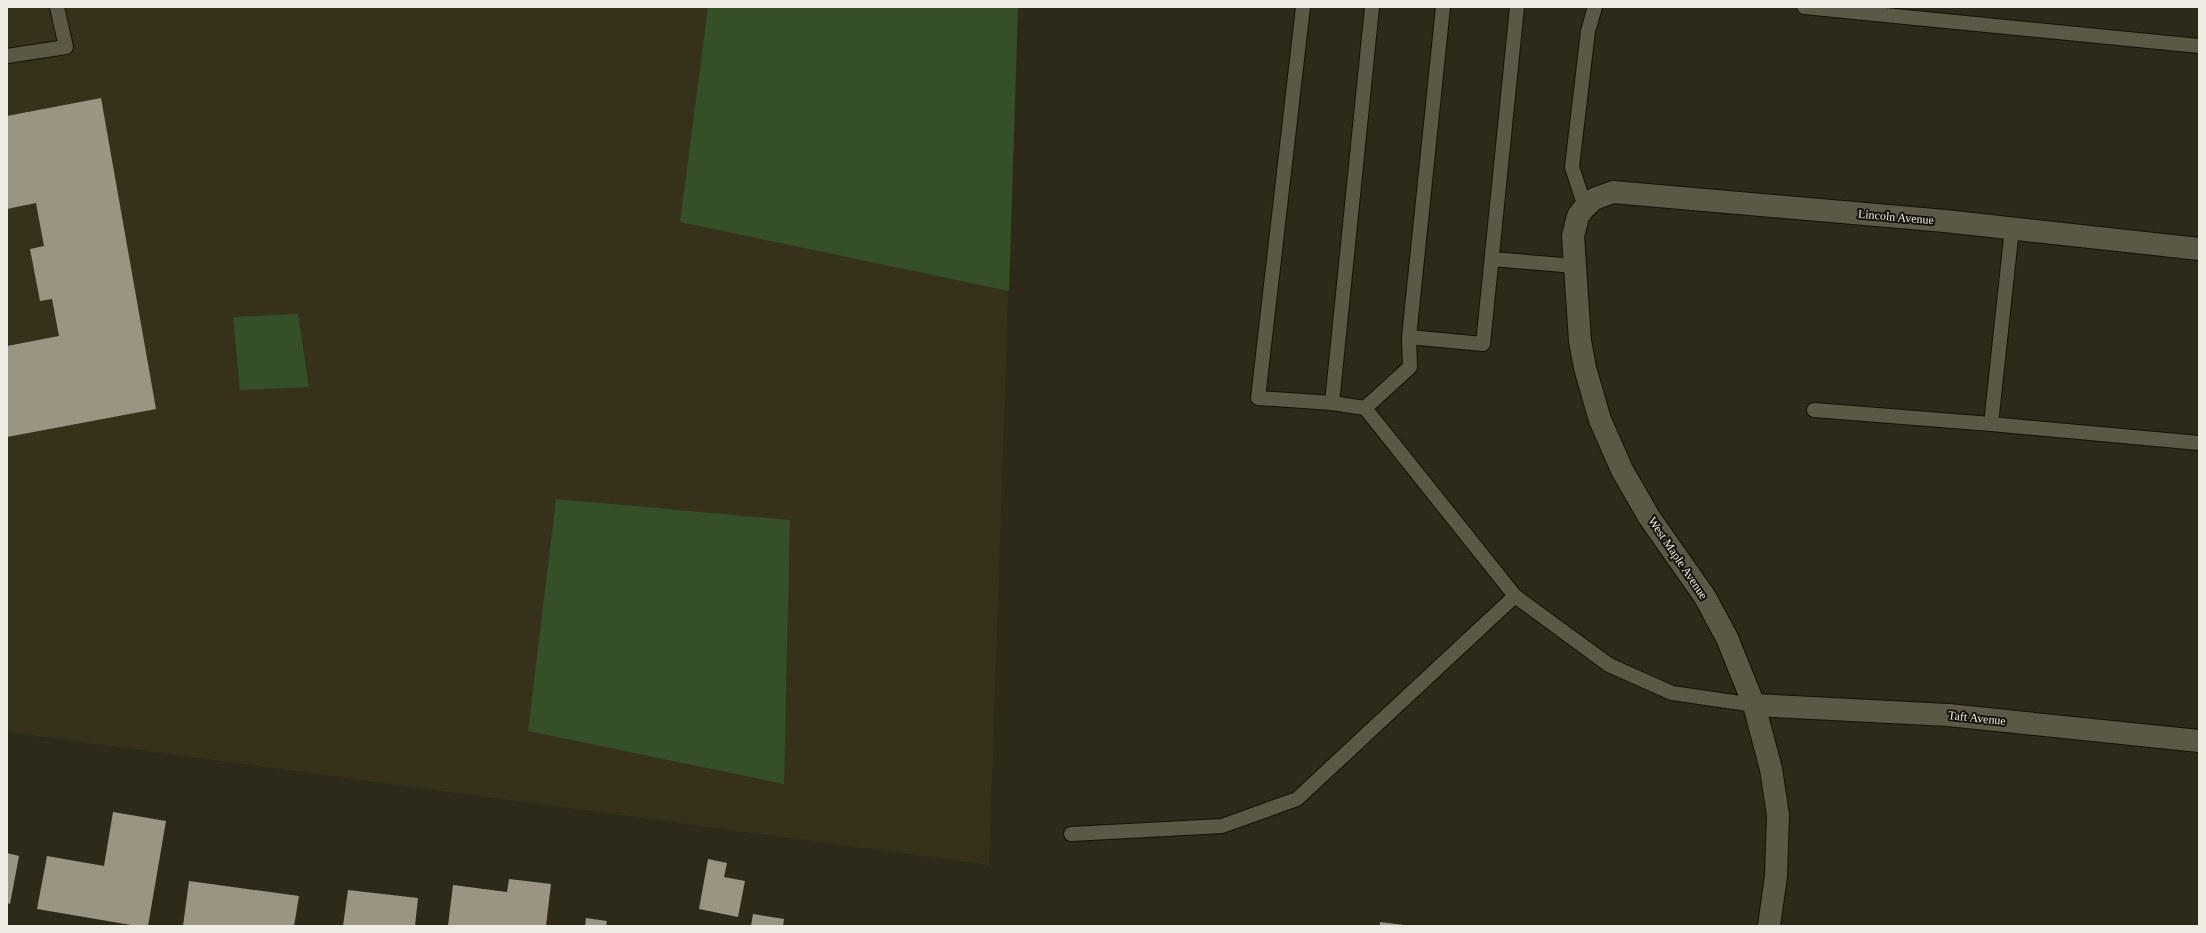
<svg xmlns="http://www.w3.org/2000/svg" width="2206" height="933" font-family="'Times New Roman',serif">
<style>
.built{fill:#36311a}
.green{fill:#354f29}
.building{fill:#999582}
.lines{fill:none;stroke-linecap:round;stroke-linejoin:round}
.service-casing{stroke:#151204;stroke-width:16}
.minor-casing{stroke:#151204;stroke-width:24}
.service{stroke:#5b5846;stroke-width:14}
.minor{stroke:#5b5846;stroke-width:22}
.labels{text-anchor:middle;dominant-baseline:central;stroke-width:4;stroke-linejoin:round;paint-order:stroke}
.street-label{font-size:12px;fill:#eeece2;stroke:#14120b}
</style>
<rect width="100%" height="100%" fill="#2d2a19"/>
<polygon class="built" points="7,7 1018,7 989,865 7,732"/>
<g class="green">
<polygon points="708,7 1018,7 1009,291 680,222"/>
<polygon points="298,314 309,387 240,390 233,317"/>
<polygon points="556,499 790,520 784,784 528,731"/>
</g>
<g class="building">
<polygon points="101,98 156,409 7,437 7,346 59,336 52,299 40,301 30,249 44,246 36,203 7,209 7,116"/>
<polygon points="113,812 166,821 148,926 137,926 37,909 47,856 104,866"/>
<polygon points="7,853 19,856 10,904 7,903"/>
<polygon points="708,859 727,863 724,877 745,881 738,917 699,909"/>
<polygon points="509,879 551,884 546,926 448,926 453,885 507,892"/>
<polygon points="189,881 299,896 294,926 183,926"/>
<polygon points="348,890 418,898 415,926 343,926"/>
<polygon points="753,914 784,919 783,926 751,926"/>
<polygon points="586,918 607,921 606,926 585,926"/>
<polygon points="1380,922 1404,925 1404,926 1380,926"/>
</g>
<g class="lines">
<defs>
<g id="service">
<polyline points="1303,7 1258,398 1332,403"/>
<polyline points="1372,7 1332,403 1365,408 1410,367 1409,337"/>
<polyline points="1443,7 1409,337 1483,344 1517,7"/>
<polyline points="1804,7 2199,46"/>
<polyline points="7,56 66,47 57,7"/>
<polyline points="1585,207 1572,167 1588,31 1595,7"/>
<polyline points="2012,228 1991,424 2199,443"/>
<polyline points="1492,259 1575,266"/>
<polyline points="1365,408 1515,596 1609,665 1672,693 1754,705"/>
<polyline points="1814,410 1991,424"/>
<polyline points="1071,834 1222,826 1297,799 1515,596"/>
</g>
<g id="minor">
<polyline points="1754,705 1948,715 2199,741"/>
<polyline points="1769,926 1776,876 1778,815 1771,769 1754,705 1727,638 1705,597 1649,517 1622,470 1600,420 1585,368 1580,341 1573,236 1578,216 1585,207 1594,199 1613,192 1945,221 2199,249"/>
</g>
</defs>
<use href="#service" class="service-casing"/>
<use href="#minor" class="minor-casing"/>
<use href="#service" class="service"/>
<use href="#minor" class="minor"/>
</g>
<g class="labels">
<g class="street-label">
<text transform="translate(1896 217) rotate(5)">Lincoln Avenue</text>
<text transform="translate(1678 558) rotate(56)">West Maple Avenue</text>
<text transform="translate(1977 718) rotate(6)">Taft Avenue</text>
</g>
</g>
<rect width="2206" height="933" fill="none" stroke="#eeece2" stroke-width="16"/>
</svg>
